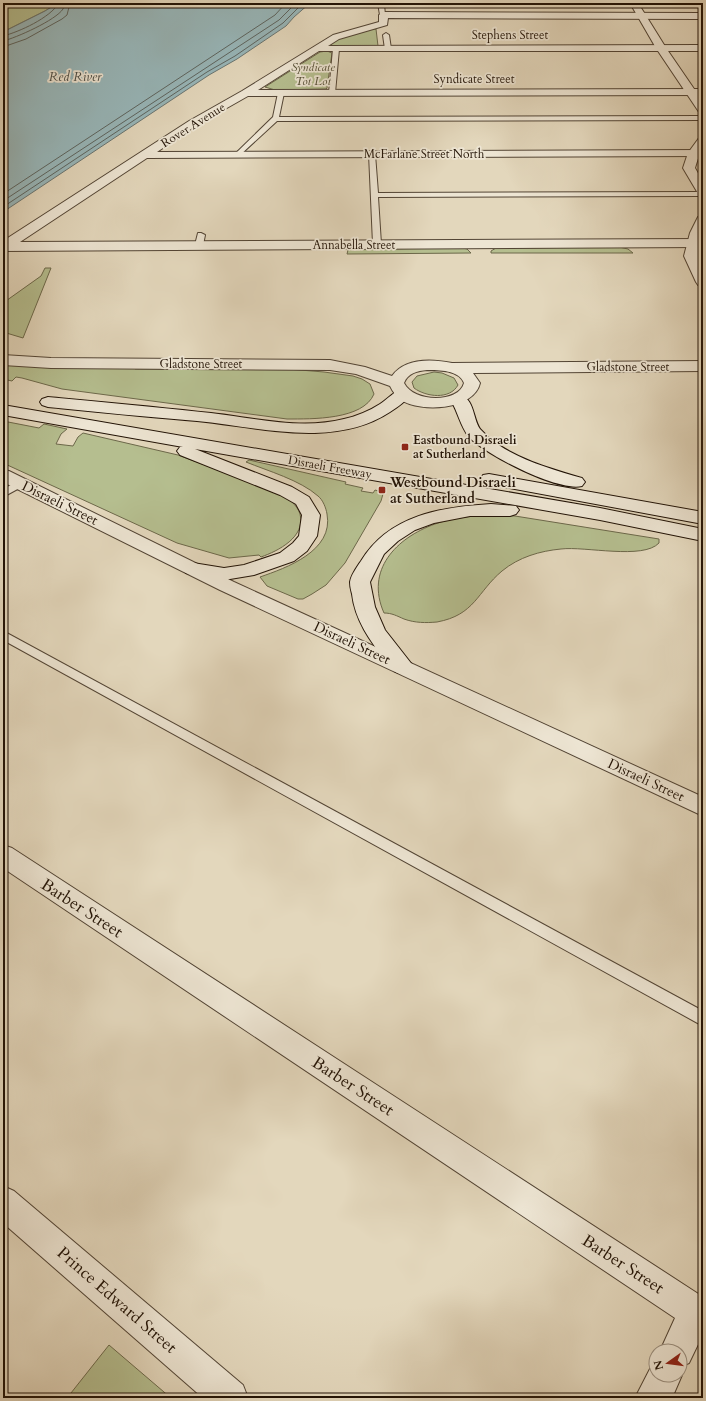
<svg xmlns="http://www.w3.org/2000/svg" width="706" height="1401" font-family="Cardo,serif">
<style>
.green{fill:#b5be8f;stroke:#6c684a}
.water{fill:#98b7ba;stroke:#697572}
.lines{fill:none;stroke-linecap:round;stroke-linejoin:round}
.shore{stroke:#5d6560;stroke-width:1}
.service-casing{stroke:#524434;stroke-width:2}
.minor-casing{stroke:#524434;stroke-width:2}
.tertiary-casing{stroke:#524434;stroke-width:2}
.secondary-casing{stroke:#221306;stroke-width:2}
.service{fill:#ede5d3;fill-rule:evenodd}
.minor{fill:#ede5d3;fill-rule:evenodd}
.tertiary{fill:#ede5d3;fill-rule:evenodd}
.secondary{fill:#ede5d3;fill-rule:evenodd}
.poi-dot{fill:#8f2418;stroke:#ede5d3;stroke-width:1.5}
.labels{text-anchor:middle;dominant-baseline:central;stroke-width:3.5;stroke-linejoin:round;paint-order:stroke}
.far-street-label{font-size:12px;fill:#221306;stroke:#ede5d3}
.far-park-label{font-size:12px;font-style:italic;fill:#554f36;stroke:#ede5d3}
.far-poi-label{font-size:12px;font-weight:bold;fill:#221306;stroke:#ede5d3;text-anchor:start}
.far-water-label{font-size:13px;font-style:italic;fill:#4b4c45;stroke:#ede5d3}
.poi-label{font-size:14px;font-weight:bold;fill:#221306;stroke:#ede5d3;text-anchor:start}
.street-label{font-size:14px;fill:#221306;stroke:#ede5d3}
.near-street-label{font-size:17px;fill:#221306;stroke:#ede5d3}
</style>
<rect width="100%" height="100%" fill="#e3d7bc"/>
<filter id="stains"><feTurbulence type="fractalNoise" baseFrequency=".005" numOctaves="4"/><feColorMatrix values="0 0 0 0 .2 0 0 0 0 .09 0 0 0 0 .02 0 0 0 .5 -.17"/></filter>
<radialGradient id="worn" r=".72"><stop offset=".6" stop-color="#630" stop-opacity="0"/><stop offset="1" stop-color="#630" stop-opacity=".3"/></radialGradient>
<g class="green">
<polygon points="3,3 58,3 45,11 3,32"/>
<polygon points="371,29 376,29 378,46 333,46 329,44 342,37"/>
<polygon points="327,51 332,53 327,88 326,89 275,90 265,87 320,52"/>
<polygon points="619,247 628,249 633,253 491,253 491,251 496,248 501,248"/>
<polygon points="463,248 467,249 471,253 347,254 348,250 352,249"/>
<polygon points="45,268 51,268 23,338 3,332 3,303 41,276"/>
<path d="M3,363L135,366V369H288L324,372L353,376L362,379L370,384L374,394C363,420 312,419 287,419L62,389L22,378L16,377L12,381L3,379Z"/>
<path d="M434,372L442,373L454,378L458,385C450,400 426,397 414,388L412,382L417,376Z"/>
<path d="M3,421L39,428L44,424L67,429L61,434L56,444L73,446L78,437L83,433L178,455L280,493C287,498 297,504 300,514C306,537 278,551 261,557L259,555L229,558L177,543L3,463Z"/>
<path d="M249,460L346,482L345,484L363,488L361,491L373,493L375,490L382,492L383,494L381,501L345,563L326,585L312,594L303,599H298L267,586L260,577C286,568 334,551 327,514C326,508 323,500 318,496C300,480 268,471 246,462Z"/>
<path d="M489,515L515,516L659,539V543C643,560 585,546 561,549C540,551 519,557 502,571C477,592 475,615 437,622C426,623 415,623 404,619C397,616 392,613 384,613C365,570 396,538 435,524C452,518 471,516 489,515Z"/>
<polygon points="109,1345 171,1398 67,1398"/>
</g>
<polygon class="water" points="58,3 310,3 294,17 286,26 237,59 209,75 3,212 3,32 45,11"/>
<g class="lines">
<g class="shore">
<path d="M3,36C19,32 50,18 59,3"/>
<path d="M3,41C16,38 56,20 63,9C64,7 64,5 64,3"/>
<polyline points="3,47 26,39 62,19 67,15 70,3"/>
<polyline points="3,194 275,15 286,3"/>
<polyline points="3,201 279,20 296,3"/>
<polyline points="3,207 207,72 235,56 283,23 303,3"/>
</g>
<defs>
<g id="service">
<polygon points="378,3 384,3 385,16 380,15"/>
<polygon points="386,33 389,35 391,49 388,51 385,49 383,35"/>
<polygon points="336,47 339,49 335,93 332,95 329,93 333,49"/>
<polygon points="281,91 284,93 279,117 703,116 703,120 277,121 239,156 235,156 235,154 273,117 278,93"/>
<polygon points="372,152 375,154 378,193 703,192 703,196 378,197 381,244 377,246 373,244 369,154"/>
<polygon points="198,233 201,233 205,235 203,245 199,247 195,245"/>
<polygon points="19,481 24,484 23,486 3,497 3,489"/>
<polygon points="3,631 703,1011 703,1026 3,640"/>
</g>
<g id="minor">
<polygon points="383,12 703,13 703,19 388,18 387,25 339,39 328,46 703,45 703,51 319,51 258,90 703,89 703,95 248,96 197,125 157,152 703,150 703,156 147,158 20,242 703,239 703,247 3,251 3,241 189,121 242,91 333,35 379,22 379,15"/>
<path d="M3,355L51,358L330,360L365,367L392,376C405,358 432,359 452,363L703,361V371L473,373L480,383C474,410 421,413 401,400C396,396 393,392 390,386L356,374L330,370L51,368L3,365ZM427,370C439,370 459,370 464,383C459,403 414,403 404,383C408,373 417,371 427,370Z"/>
<polygon points="3,470 9,471 234,582 703,797 703,816 220,590 3,482"/>
<polygon points="3,845 12,848 703,1297 703,1334 689,1363 680,1367 680,1351 660,1351 675,1318 3,868"/>
<polygon points="3,1186 14,1191 243,1385 248,1398 203,1398 3,1223"/>
<polygon points="656,1361 656,1375 680,1375 680,1369 682,1375 672,1398 635,1398 653,1363"/>
</g>
<g id="tertiary">
<polygon points="630,3 638,3 666,48 703,102 703,113 699,112 656,48"/>
<path d="M703,137C703,148 698,157 695,168L703,182V196L699,195L683,168L688,153L699,138Z"/>
<polygon points="703,216 703,235 698,256 703,267 703,286 698,285 696,282 684,256 690,233 698,217"/>
</g>
<g id="secondary">
<path d="M403,389L409,391L411,394C406,401 398,407 390,412C334,449 258,427 197,421C147,417 98,412 48,407L42,405L40,402L42,399L48,397C102,402 157,407 211,413C255,418 301,430 344,419C357,416 369,411 380,404C388,399 394,391 403,389Z"/>
<path d="M458,394C475,398 472,417 480,429C483,432 486,435 489,438C515,459 551,469 582,478L585,482L582,486C558,492 486,455 469,437C460,426 458,411 450,399L452,396Z"/>
<polygon points="3,405 600,508 703,529 703,541 600,520 195,449 292,487 309,497 320,515 317,536 307,551 294,561 254,575 224,580 186,573 183,569 186,565 193,563 224,568 244,565 280,553 293,543 299,536 302,515 296,504 280,495 180,455 177,451 180,447 183,447 3,415"/>
<polygon points="489,474 703,512 703,524 483,483 480,479 483,475"/>
<path d="M491,504L516,506L519,510L516,514L510,516H470L434,523L415,530L398,541L384,554L370,582L375,607L385,630L414,667L411,672C406,673 401,675 396,672C392,670 389,664 386,661C370,641 355,620 352,594C351,590 350,587 350,582C351,575 357,567 361,561C389,515 441,507 491,504Z"/>
</g>
</defs>
<use href="#service" class="service-casing"/>
<use href="#minor" class="minor-casing"/>
<use href="#tertiary" class="tertiary-casing"/>
<use href="#secondary" class="secondary-casing"/>
<use href="#service" class="service"/>
<use href="#minor" class="minor"/>
<use href="#tertiary" class="tertiary"/>
<use href="#secondary" class="secondary"/>
</g>
<g class="poi-dot">
<rect x="401" y="443" width="8" height="8" rx="2"/>
<rect x="378" y="486" width="8" height="8" rx="2"/>
</g>
<g class="labels">
<g class="far-street-label">
<text x="510" y="35">Stephens Street</text>
<text x="474" y="79">Syndicate Street</text>
<text transform="translate(193 125) rotate(-32)">Rover Avenue</text>
<text x="424" y="154">McFarlane Street North</text>
<text x="354" y="245">Annabella Street</text>
<text x="201" y="364">Gladstone Street</text>
<text x="628" y="367">Gladstone Street</text>
<text transform="translate(330 467) rotate(10)">Disraeli Freeway</text>
</g>
<g class="far-park-label">
<text x="313" y="67">Syndicate<tspan x="313" dy="14">Tot Lot</tspan></text>
</g>
<g class="far-poi-label">
<text x="413" y="440">Eastbound Disraeli<tspan x="413" dy="14">at Sutherland</tspan></text>
</g>
<g class="far-water-label">
<text x="75" y="77">Red River</text>
</g>
<g class="poi-label">
<text x="390" y="482">Westbound Disraeli<tspan x="390" dy="16">at Sutherland</tspan></text>
</g>
<g class="street-label">
<text transform="translate(60 503) rotate(26)">Disraeli Street</text>
<text transform="translate(352 643) rotate(25)">Disraeli Street</text>
<text transform="translate(646 780) rotate(25)">Disraeli Street</text>
</g>
<g class="near-street-label">
<text transform="translate(82 908) rotate(33)">Barber Street</text>
<text transform="translate(353 1086) rotate(33)">Barber Street</text>
<text transform="translate(623 1264) rotate(33)">Barber Street</text>
<text transform="translate(117 1300) rotate(41)">Prince Edward Street</text>
</g>
</g>
<rect width="706" height="1401" fill="none" stroke="#e3d7bc" stroke-width="16"/>
<rect x="4" y="4" width="698" height="1393" fill="none" stroke="#221306" stroke-width="2"/>
<rect x="8" y="8" width="690" height="1385" fill="none" stroke="#221306"/>
<g transform="translate(668 1363) rotate(256)"><circle r="19" fill="#ede5d3" stroke="#9c9181"/>
<path d="M0-3L7 15L0 10L-7 15Z" fill="#8f2418"/>
<text y="-6" font-size="11" font-weight="bold" text-anchor="middle" fill="#221306">N</text>
</g>
<rect width="100%" height="100%" filter="url(#stains)"/>
<rect width="100%" height="100%" fill="url(#worn)"/>
</svg>
